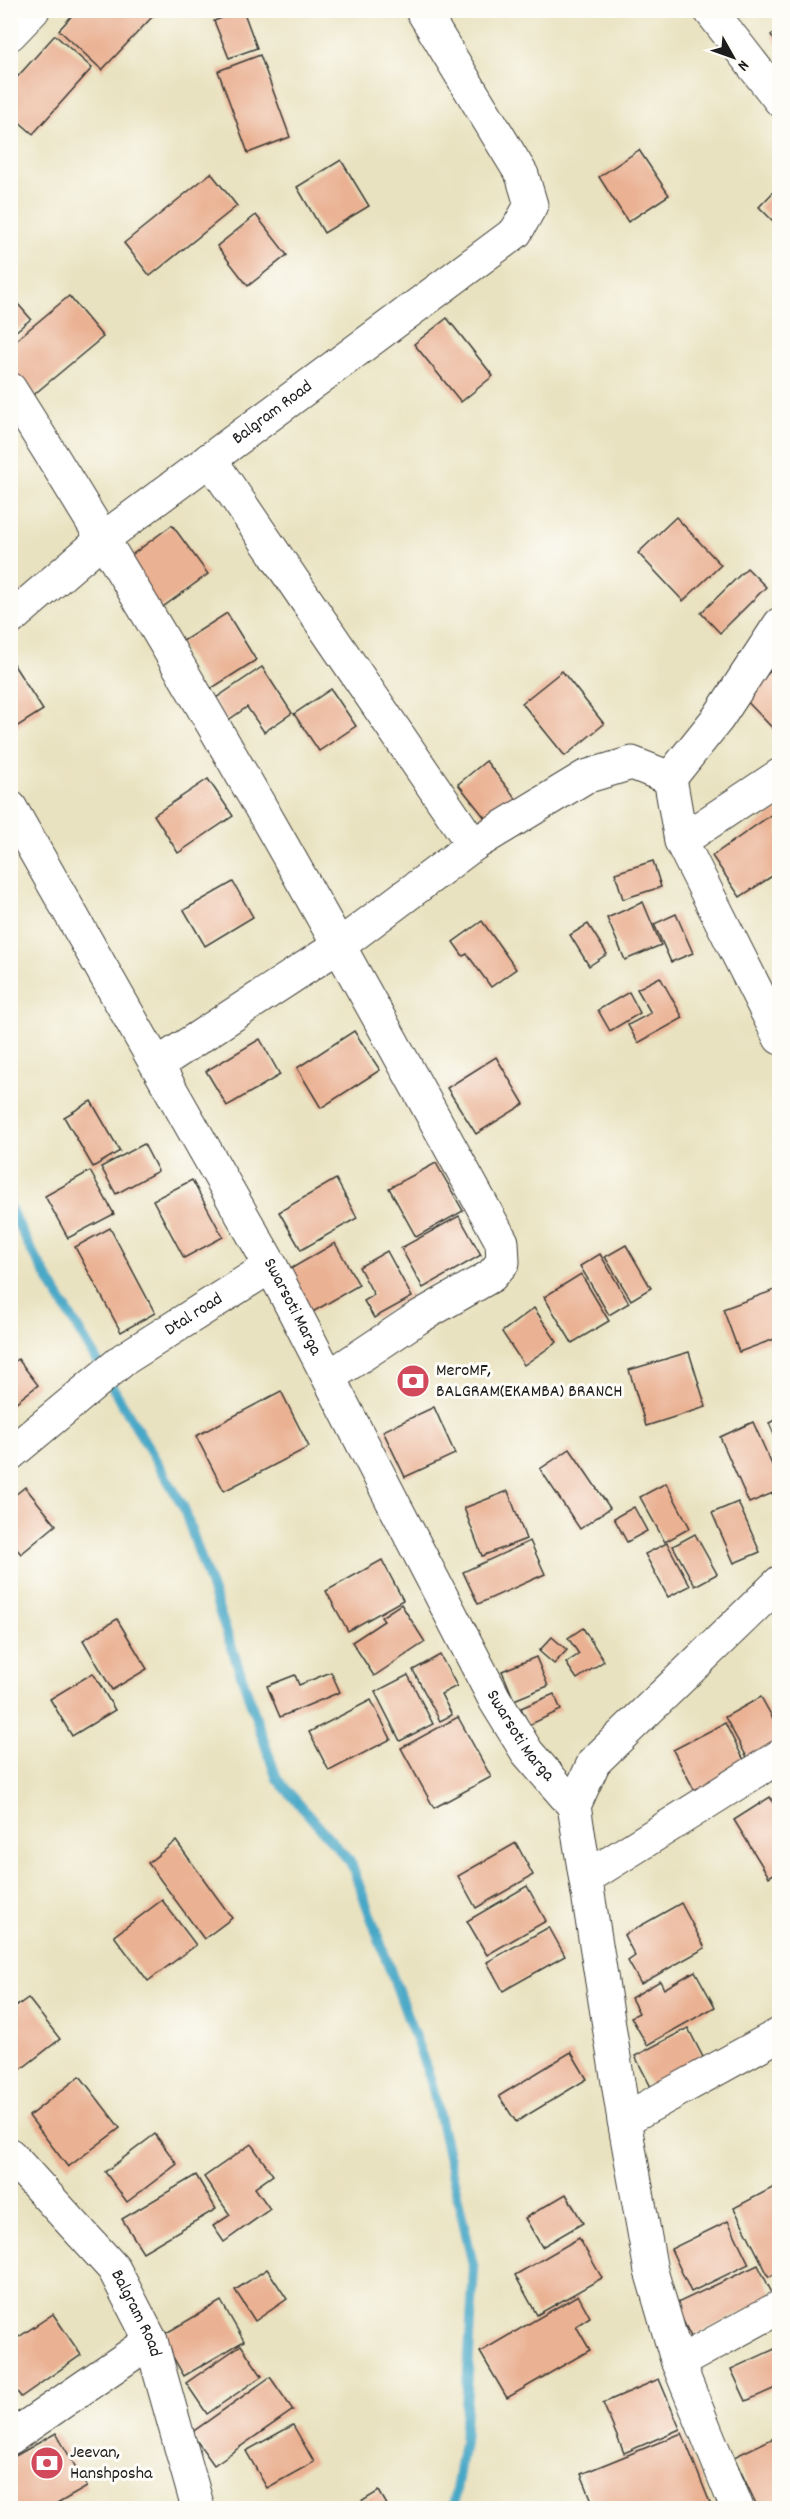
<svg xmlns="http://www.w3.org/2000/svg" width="790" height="2519" font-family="Dekko,sans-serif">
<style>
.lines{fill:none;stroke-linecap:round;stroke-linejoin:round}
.stream{stroke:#47a7c6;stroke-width:10}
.building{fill:#eab193}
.street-casing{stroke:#3b3a35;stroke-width:35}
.street{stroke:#fff;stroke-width:33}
.labels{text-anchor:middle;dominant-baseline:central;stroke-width:6;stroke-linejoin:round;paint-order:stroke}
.street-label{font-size:18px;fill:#1c1c1c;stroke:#fdfcf7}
.poi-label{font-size:18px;fill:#1c1c1c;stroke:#fdfcf7;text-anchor:start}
</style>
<rect width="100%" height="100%" fill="#fdfcf7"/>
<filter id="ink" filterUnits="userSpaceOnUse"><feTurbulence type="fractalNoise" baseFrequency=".0167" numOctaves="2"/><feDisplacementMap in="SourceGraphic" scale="12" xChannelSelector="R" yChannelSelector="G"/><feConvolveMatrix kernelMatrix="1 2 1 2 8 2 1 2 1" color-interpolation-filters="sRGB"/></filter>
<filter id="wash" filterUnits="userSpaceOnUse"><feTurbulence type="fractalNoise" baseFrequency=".008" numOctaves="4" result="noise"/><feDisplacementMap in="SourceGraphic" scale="24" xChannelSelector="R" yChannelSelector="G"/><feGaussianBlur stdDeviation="1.35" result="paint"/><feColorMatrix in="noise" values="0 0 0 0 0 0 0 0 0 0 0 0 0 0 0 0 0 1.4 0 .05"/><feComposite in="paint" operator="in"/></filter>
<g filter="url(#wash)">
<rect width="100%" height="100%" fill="#e9e2c0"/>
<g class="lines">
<polyline class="stream" points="10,1208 30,1248 183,1506 277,1779 351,1863 431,2081 474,2269 464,2442 453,2508"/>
</g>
<g id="blocks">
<g class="building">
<polygon points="77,10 149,10 154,15 102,70 59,30"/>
<polygon points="243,10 257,48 229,58 214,21"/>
<polygon points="780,29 780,49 771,35"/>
<polygon points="55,35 92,68 33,134 10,114 10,85"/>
<polygon points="260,55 290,137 248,153 218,71"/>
<polygon points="639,150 669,195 628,222 599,177"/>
<polygon points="341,160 369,206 324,233 297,187"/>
<polygon points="211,173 237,206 150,276 124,243"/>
<polygon points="780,185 780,228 759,207"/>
<polygon points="256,215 287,255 248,286 217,246"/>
<polygon points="10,295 31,319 10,336"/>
<polygon points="69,296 103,337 32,396 10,369 10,345"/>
<polygon points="447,318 493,376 461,402 414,344"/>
<polygon points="676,517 721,565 683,601 638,553"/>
<polygon points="172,525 208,574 160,609 125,560"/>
<polygon points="747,568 766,587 720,633 701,613"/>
<polygon points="10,579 25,600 10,609"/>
<polygon points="227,613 256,660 209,690 180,643"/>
<polygon points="10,659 43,710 10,731"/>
<polygon points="778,664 780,665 780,736 743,697"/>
<polygon points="262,667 292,713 264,732 247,707 227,721 213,700"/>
<polygon points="562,671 604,724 565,756 522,703"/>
<polygon points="331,689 356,726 319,751 294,714"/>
<polygon points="486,761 521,805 493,828 458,784"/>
<polygon points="208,779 233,816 178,853 154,815"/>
<polygon points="778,810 780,871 740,897 712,856"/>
<polygon points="653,861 661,887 623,899 615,873"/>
<polygon points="233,882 253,917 205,946 184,910"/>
<polygon points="643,902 661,945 625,960 607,918"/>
<polygon points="676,914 693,953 671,962 654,924"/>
<polygon points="482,921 516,969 491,987 467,954 463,956 453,942"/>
<polygon points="588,924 607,954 589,966 570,935"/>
<polygon points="660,977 683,1018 638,1043 628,1025 651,1013 637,989"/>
<polygon points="629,992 640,1013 610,1031 598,1010"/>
<polygon points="354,1031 380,1070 321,1108 297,1068"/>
<polygon points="260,1039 280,1075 227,1106 206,1071"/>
<polygon points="496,1057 524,1104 476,1134 447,1088"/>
<polygon points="91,1101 120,1151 93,1167 64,1117"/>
<polygon points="144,1144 158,1171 116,1194 101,1167"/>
<polygon points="436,1163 463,1211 416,1237 389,1188"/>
<polygon points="90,1171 114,1214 68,1238 45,1196"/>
<polygon points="336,1179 357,1218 301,1250 279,1212"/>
<polygon points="192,1180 223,1237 184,1258 153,1200"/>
<polygon points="459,1216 481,1255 423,1288 401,1248"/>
<polygon points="110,1228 155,1313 121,1332 75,1247"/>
<polygon points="335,1243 359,1285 311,1313 287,1271"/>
<polygon points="626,1245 651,1288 631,1300 605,1257"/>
<polygon points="387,1251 412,1297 374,1318 364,1301 374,1295 359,1267"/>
<polygon points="600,1254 629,1303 609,1315 580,1266"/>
<polygon points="581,1274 609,1321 572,1343 544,1297"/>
<polygon points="780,1288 780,1337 739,1352 723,1309"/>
<polygon points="534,1308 557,1342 524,1365 502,1332"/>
<polygon points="689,1352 706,1407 646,1426 629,1370"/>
<polygon points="18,1359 38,1385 10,1407 10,1364"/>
<polygon points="281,1391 309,1447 224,1491 196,1436"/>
<polygon points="434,1407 455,1454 405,1477 383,1431"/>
<polygon points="780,1418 780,1448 769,1423"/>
<polygon points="753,1422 780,1483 780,1490 749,1503 720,1437"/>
<polygon points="570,1449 610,1508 580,1529 540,1469"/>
<polygon points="666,1483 690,1528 665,1542 640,1497"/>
<polygon points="25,1487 56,1525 21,1554 10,1541 10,1499"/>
<polygon points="508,1491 526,1539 482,1556 464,1508"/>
<polygon points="738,1502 760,1552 734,1563 712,1513"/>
<polygon points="634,1507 647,1531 627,1542 614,1518"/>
<polygon points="695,1534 717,1574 695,1586 673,1546"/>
<polygon points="530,1541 545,1574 478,1604 463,1572"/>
<polygon points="667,1543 690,1586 668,1597 645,1554"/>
<polygon points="382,1560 403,1600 348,1631 326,1591"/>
<polygon points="401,1604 425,1642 374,1676 352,1642 384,1621 381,1617"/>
<polygon points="117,1619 147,1669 112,1690 83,1640"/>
<polygon points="583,1628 604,1661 577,1679 566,1663 579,1654 568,1638"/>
<polygon points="552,1637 567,1650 554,1664 539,1651"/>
<polygon points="440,1655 457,1686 441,1694 452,1715 440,1721 413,1670"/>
<polygon points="536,1657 548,1686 514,1700 502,1671"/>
<polygon points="331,1672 340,1692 280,1717 267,1686 295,1675 299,1685"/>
<polygon points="93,1673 115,1710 72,1736 50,1699"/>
<polygon points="408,1675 433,1724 400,1741 375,1692"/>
<polygon points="554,1694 561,1710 529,1725 521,1708"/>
<polygon points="761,1697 780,1731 780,1742 748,1759 725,1717"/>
<polygon points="371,1700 391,1739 329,1771 309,1732"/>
<polygon points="458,1717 491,1777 434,1808 401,1748"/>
<polygon points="725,1723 748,1768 697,1795 673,1750"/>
<polygon points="770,1797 780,1813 780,1870 769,1877 734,1820"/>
<polygon points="176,1841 232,1918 204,1939 148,1863"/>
<polygon points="516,1843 533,1875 476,1908 458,1876"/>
<polygon points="527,1886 546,1921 487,1955 467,1921"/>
<polygon points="162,1900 196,1945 148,1981 114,1936"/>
<polygon points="681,1903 705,1948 641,1984 628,1961 635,1956 624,1935"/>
<polygon points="549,1927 565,1956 503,1991 487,1962"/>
<polygon points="695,1971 715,2007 647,2045 631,2017 639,2013 631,1998 660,1981 664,1989"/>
<polygon points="28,1998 60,2039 20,2070 10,2058 10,2011"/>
<polygon points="688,2028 707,2065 654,2093 635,2056"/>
<polygon points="571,2052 587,2079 516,2122 499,2096"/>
<polygon points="80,2076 120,2128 68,2167 29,2116"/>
<polygon points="155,2134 177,2164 127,2202 105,2172"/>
<polygon points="251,2144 273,2175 255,2188 270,2209 224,2242 213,2226 230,2215 204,2177"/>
<polygon points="196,2175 216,2209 143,2252 122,2219"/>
<polygon points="778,2185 780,2271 769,2277 734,2208"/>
<polygon points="566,2194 583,2223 542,2247 525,2218"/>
<polygon points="728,2221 749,2264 691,2292 671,2249"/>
<polygon points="579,2238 602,2278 537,2315 515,2275"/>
<polygon points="758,2265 774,2297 691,2337 675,2304"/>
<polygon points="267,2269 287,2299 255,2321 235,2290"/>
<polygon points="578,2295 590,2317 576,2326 590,2350 507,2398 480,2352"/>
<polygon points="221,2301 244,2341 184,2376 161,2336"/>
<polygon points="53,2314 81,2355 21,2397 10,2382 10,2343"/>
<polygon points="241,2345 262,2376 207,2414 186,2383"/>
<polygon points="777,2348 780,2353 780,2386 746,2401 731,2369"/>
<polygon points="270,2377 293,2410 214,2465 191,2433"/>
<polygon points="659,2379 680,2429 624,2453 603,2403"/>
<polygon points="293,2425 314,2462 267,2488 246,2451"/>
<polygon points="56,2433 87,2487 50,2508 10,2508 10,2459"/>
<polygon points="682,2433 712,2508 595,2508 581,2474"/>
<polygon points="780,2435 780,2508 758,2508 734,2457"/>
<polygon points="379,2491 389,2508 351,2508"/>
</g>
</g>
</g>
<g filter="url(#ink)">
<use href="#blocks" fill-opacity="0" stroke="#3b3a35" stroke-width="1.5"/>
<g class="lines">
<defs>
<g id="street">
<polyline points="710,10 780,100"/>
<polyline points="10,34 33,10"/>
<path d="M10,389C186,667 345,954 502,1242L503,1262L491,1276L419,1317L329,1377"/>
<polyline points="210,459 473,845"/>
<path id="s1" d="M10,619L104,538L516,232L531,205L522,175L422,10"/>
<polyline points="780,624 718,718 670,778 681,841 780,1038"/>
<path id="s2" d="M10,807L271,1266L495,1700L527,1752L574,1806"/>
<polyline points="681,841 780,775"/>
<polyline points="158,1064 340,945 473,845 585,777 632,763 670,778"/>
<path id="s3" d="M10,1454L124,1359L271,1266"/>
<polyline points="586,1878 780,1756"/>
<polyline points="624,2120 780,2034"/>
<path id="s4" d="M10,2155L114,2269L151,2341L198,2508"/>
<polyline points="678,2363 780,2307"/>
<polyline points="10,2438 151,2341"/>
<polyline points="737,2508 678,2363 651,2271 624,2120 574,1806 594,1762 780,1582"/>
</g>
</defs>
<use href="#street" class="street-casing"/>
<use href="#street" class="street"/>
</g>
</g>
<defs>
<symbol id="bank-disc" viewBox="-11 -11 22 22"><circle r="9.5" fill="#d1495b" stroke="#fdfcf7"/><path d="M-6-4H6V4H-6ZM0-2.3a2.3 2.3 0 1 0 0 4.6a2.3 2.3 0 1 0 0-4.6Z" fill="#fff"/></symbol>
</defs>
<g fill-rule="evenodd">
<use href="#bank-disc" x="394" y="1362" width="38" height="38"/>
<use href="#bank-disc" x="28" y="2444" width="38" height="38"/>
</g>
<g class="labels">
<g class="street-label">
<text stroke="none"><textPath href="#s1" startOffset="334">Balgram Road</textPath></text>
<text stroke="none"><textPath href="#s2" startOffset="574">Swarsoti Marga</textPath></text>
<text stroke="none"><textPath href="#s3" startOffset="231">Dtal road</textPath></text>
<text stroke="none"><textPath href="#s2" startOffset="1060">Swarsoti Marga</textPath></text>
<text stroke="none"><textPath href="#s4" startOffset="204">Balgram Road</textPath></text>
</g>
<g class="poi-label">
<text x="436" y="1371">MeroMF,<tspan x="436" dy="21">BALGRAM(EKAMBA) BRANCH</tspan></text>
<text x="70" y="2453">Jeevan,<tspan x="70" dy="21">Hanshposha</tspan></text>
</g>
</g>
<rect width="790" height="2519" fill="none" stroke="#fdfcf7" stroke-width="36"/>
<g transform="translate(733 57) rotate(130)" stroke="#fdfcf7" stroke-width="4.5" paint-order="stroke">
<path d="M0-4.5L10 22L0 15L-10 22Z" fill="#1c1c1c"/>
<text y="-9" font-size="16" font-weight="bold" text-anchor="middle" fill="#1c1c1c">N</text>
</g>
</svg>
